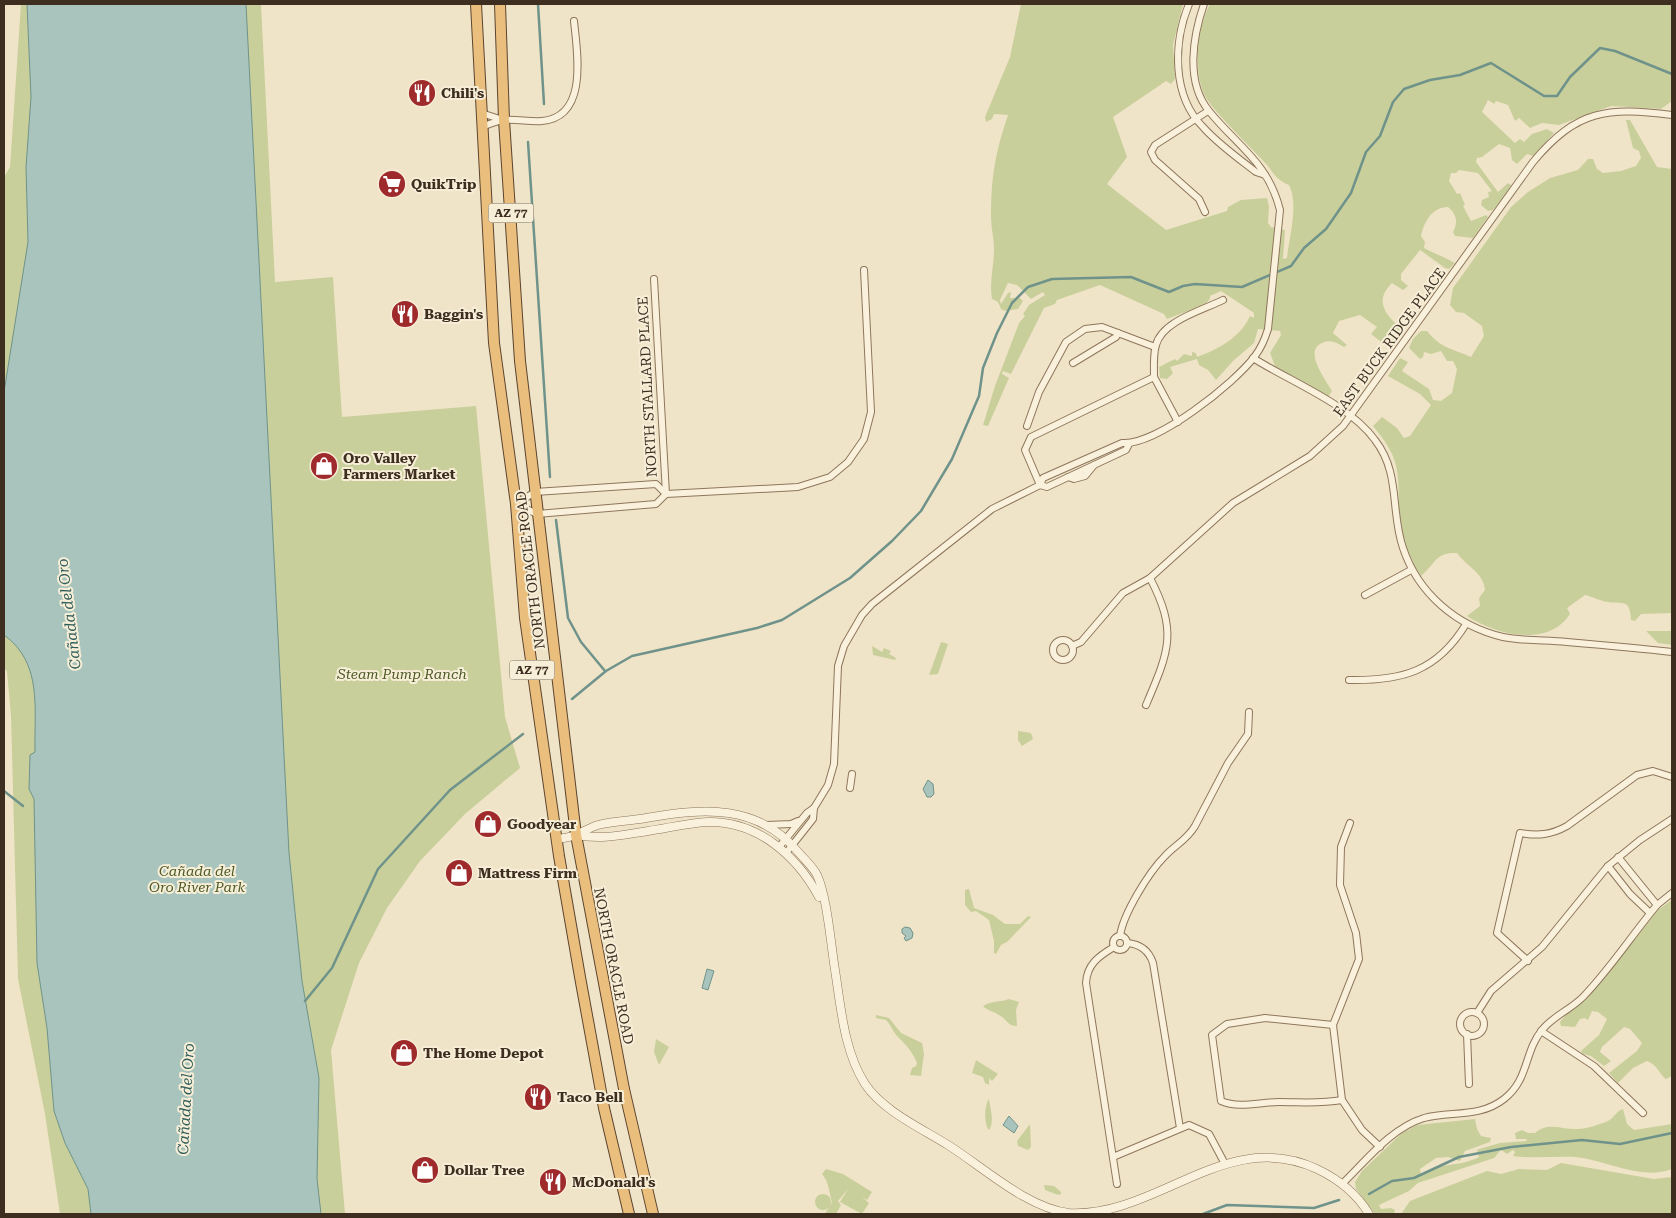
<svg xmlns="http://www.w3.org/2000/svg" width="1676" height="1218" font-family="'Roboto Serif',serif">
<style>
.green{fill:#c9cf9b}
.water{fill:#a9c4bc;stroke:#6f938a}
.lines{fill:none;stroke-linecap:round;stroke-linejoin:round}
.stream{stroke:#6f938a;stroke-width:2.5}
.minor-casing{stroke:#8d765c;stroke-width:8}
.tertiary-casing{stroke:#8d765c;stroke-width:9}
.trunk-casing{stroke:#5b4430;stroke-width:12}
.minor{stroke:#faf1dc;stroke-width:6}
.tertiary{stroke:#faf1dc;stroke-width:8}
.trunk{stroke:#eabe7c;stroke-width:10}
.labels{text-anchor:middle;dominant-baseline:central;stroke-width:4;stroke-linejoin:round;paint-order:stroke}
.shield{fill:#f7eed8;stroke:#756857;stroke-width:1}
.shield-label{font-size:12px;font-weight:bold;fill:#3d2e20}
.poi-label{font-size:14px;font-weight:bold;fill:#3d2e20;stroke:#f7eed8;text-anchor:start}
.street-label{font-size:14px;fill:#3d2e20;stroke:#f7eed8}
.park-label{font-size:14px;font-style:italic;fill:#4d5a26;stroke:#f7eed8}
.water-label{font-size:15px;font-style:italic;fill:#2f5d5a;stroke:#f7eed8}
</style>
<rect width="100%" height="100%" fill="#f0e4c8"/>
<g class="green">
<polygon points="21,4 261,4 275,282 333,277 342,417 476,406 505,717 520,768 465,814 420,861 387,908 359,963 331,1050 345,1214 60,1214 45,1114 18,979 11,716 7,672 4,667 4,177 10,167"/>
<path d="M1021,4H1183L1173,45L1175,79L1171,84L1166,81L1113,117L1127,157L1107,184L1166,230L1227,211L1228,207L1241,200L1267,198L1269,207L1268,223L1271,227L1285,230L1283,259L1287,258C1289,237 1299,204 1289,185C1279,181 1274,175 1268,166C1254,150 1211,110 1204,94C1193,69 1197,28 1210,4H1672V101L1661,109L1611,106L1559,125L1542,123L1530,128L1519,118L1515,121L1508,105L1496,101L1494,104L1488,100L1482,112L1515,143L1520,139L1524,142L1532,134L1547,129L1554,133L1533,156L1527,154L1517,164L1512,160L1510,148L1499,144L1482,157L1477,158L1476,162L1498,192L1508,183L1512,186L1493,210L1488,211L1481,205L1482,200L1489,197L1488,192L1492,191L1478,173L1459,170L1456,173H1451L1449,181L1457,194L1460,193L1465,205L1463,206L1471,221L1486,215L1488,217L1473,238L1455,236L1453,232C1458,222 1457,215 1448,207C1432,207 1424,222 1421,236L1425,242L1424,248C1435,254 1445,257 1455,263L1449,269L1445,268L1420,250L1401,274V280L1408,286L1403,290L1392,283C1372,303 1388,317 1404,331L1389,348L1371,334L1377,327L1360,315L1339,321L1333,333L1347,345L1344,347C1337,343 1330,339 1322,343C1303,351 1326,380 1332,391L1328,397L1275,366L1270,353L1281,335L1280,331L1258,329L1254,343L1233,361L1216,380L1208,370L1199,365L1197,359L1170,367L1173,373L1167,379L1160,378L1159,367L1175,359L1177,361L1184,354L1192,356V352L1196,353L1197,357C1217,350 1241,337 1250,316L1254,318V313L1221,291L1210,296V299L1204,305L1167,319L1164,314L1100,285L1057,300L1055,304L1044,308L1011,374L1003,371L1002,374L1009,378L988,426L983,425L995,386L1019,323L1025,316L1023,314L1029,305L1045,295L1043,292L1031,299L1017,285L1008,283L1000,300L1001,304L1008,293L1011,292L1010,298H1020L1023,301L1018,309L1005,311L1001,309L998,302L992,299C989,282 994,266 994,249C994,238 991,228 991,218C991,178 995,153 1008,115L994,114L992,119L986,122L985,117L1010,57Z"/>
<path d="M1626,120H1630L1657,167L1672,169V613L1641,614L1635,621L1631,620C1630,597 1622,605 1608,602C1600,601 1593,597 1585,595L1567,608L1570,614C1548,648 1496,635 1467,616L1480,606L1479,598L1485,590C1484,573 1466,566 1457,553C1436,552 1436,563 1421,576C1409,558 1403,539 1400,518C1397,498 1401,478 1394,459C1390,447 1381,436 1373,426L1382,417L1397,428L1404,438L1410,436L1431,405L1420,394L1388,376L1400,358L1408,362L1402,371L1429,389L1433,400L1441,401L1452,393L1457,369L1453,361H1447L1441,351L1431,354L1424,352L1423,357L1420,359L1409,348L1413,339L1421,331H1427C1442,349 1451,348 1471,357L1484,336L1482,326L1464,313L1456,312L1450,305L1453,288L1511,207L1528,192L1550,178L1578,170L1588,159H1593L1597,169L1603,173L1621,171L1636,166L1641,158L1639,151L1633,148Z"/>
<polygon points="1646,631 1672,631 1672,645 1658,643"/>
<polygon points="941,642 948,644 938,674 929,675"/>
<polygon points="872,646 882,652 884,648 891,651 889,654 896,658 895,660 873,655"/>
<polygon points="1018,731 1031,733 1033,739 1022,746 1018,740"/>
<polygon points="969,889 974,908 993,915 1005,924 1020,924 1028,916 1031,917 1007,942 1001,945 996,954 994,953 994,941 989,920 976,911 971,912 965,905 965,890"/>
<path d="M1672,900V1076L1666,1079C1658,1073 1658,1065 1647,1061L1633,1068L1618,1083L1609,1073L1637,1051L1642,1043L1630,1029L1624,1027L1602,1047L1600,1052L1611,1061L1604,1066L1591,1056L1583,1054L1581,1051L1599,1035L1607,1019L1598,1012L1592,1011L1588,1020L1585,1018L1580,1019L1575,1027L1561,1026L1560,1022C1566,1013 1578,1007 1587,999L1658,910Z"/>
<path d="M1009,999L1019,1002L1016,1010L1017,1026C1007,1026 1007,1019 999,1015C993,1011 988,1011 983,1006C990,1001 1001,1002 1009,999Z"/>
<path d="M876,1015L889,1018L901,1033L922,1043L924,1054L921,1076L910,1075L912,1068L916,1066L917,1063C911,1050 908,1047 898,1037C893,1032 891,1025 886,1020L876,1018Z"/>
<polygon points="656,1039 669,1047 659,1065 654,1052"/>
<polygon points="976,1060 998,1074 992,1081 989,1078 989,1085 985,1083 983,1077 972,1073"/>
<path d="M989,1099C990,1107 995,1123 989,1130C984,1124 984,1106 989,1099Z"/>
<path d="M1623,1109L1627,1124L1634,1130L1672,1124V1169C1640,1181 1607,1160 1575,1157C1554,1156 1534,1159 1513,1156L1515,1152L1513,1150L1507,1154L1501,1150L1494,1158L1418,1183L1409,1191L1379,1205L1381,1209L1391,1208L1395,1210L1394,1214H1375L1356,1189L1355,1182L1362,1171L1402,1133L1417,1125L1475,1119L1477,1129L1481,1136L1491,1138L1490,1142L1465,1151L1460,1161L1448,1157L1436,1158L1420,1169L1421,1175C1438,1162 1461,1167 1479,1157L1477,1150L1479,1149L1500,1143L1527,1141L1526,1139H1516L1515,1133L1522,1130L1528,1133H1535C1548,1121 1562,1130 1578,1129C1586,1129 1601,1124 1608,1121C1614,1118 1616,1111 1623,1109Z"/>
<polygon points="1030,1124 1031,1147 1028,1150 1018,1146 1017,1141"/>
<polygon points="1561,1163 1654,1179 1672,1177 1672,1214 1401,1214 1410,1201 1487,1171 1501,1174 1519,1169 1547,1170"/>
<path d="M826,1169L843,1174L872,1192L867,1200L862,1197L869,1203L862,1214L840,1202L848,1189L838,1201L841,1205L836,1214H825L832,1202C829,1192 829,1182 822,1174Z"/>
<polygon points="1044,1185 1054,1186 1061,1192 1061,1194 1058,1195 1045,1190"/>
<circle cx="823" cy="1202" r="8"/>
</g>
<g class="water">
<path d="M27,4H246L289,853L302,981L319,1078L317,1179L321,1214H91L88,1189L65,1143L54,1111L47,1028L37,963L34,799L29,789L30,755L35,752C34,709 43,663 4,635V392L28,242L26,167L31,97Z"/>
<polygon points="928,780 933,784 934,794 931,797 927,797 923,789"/>
<polygon points="905,927 910,928 913,933 912,938 906,941 904,938 906,936 902,933 902,929"/>
<polygon points="707,969 714,971 708,990 702,988"/>
<polygon points="1009,1116 1018,1126 1014,1133 1003,1125"/>
</g>
<g class="lines">
<g class="stream">
<polyline points="538,4 544,104"/>
<polyline points="528,142 550,477"/>
<polyline points="556,520 568,618 581,642 605,671"/>
<polyline points="572,699 606,671 632,656 757,628 782,620 850,578 892,541 921,511 952,459 979,396 983,368 997,333 1012,303 1028,287 1052,279 1131,277 1169,292 1183,286 1195,284 1242,287 1291,266 1304,248 1326,229 1351,193 1366,152 1380,136 1393,102 1404,89 1430,80 1460,75 1491,63 1544,96 1557,96 1570,77 1600,48 1615,51 1672,74"/>
<polyline points="4,791 23,806"/>
<polyline points="305,1001 332,968 378,869 450,790 523,734"/>
<polyline points="1369,1194 1392,1181 1414,1178 1459,1157 1511,1147 1582,1140 1620,1144 1672,1133"/>
<polyline points="1203,1214 1227,1205 1314,1208 1339,1200"/>
</g>
<defs>
<g id="minor">
<path d="M1189,4C1173,43 1172,96 1203,127C1218,144 1238,158 1256,172L1265,175"/>
<polyline points="481,113 503,120"/>
<path d="M482,127C489,124 497,121 504,120C517,119 530,122 542,121C589,117 577,52 574,21"/>
<polyline points="1205,212 1199,199 1155,160 1151,152 1155,145 1208,111"/>
<polyline points="654,279 666,494"/>
<path d="M1253,358C1291,382 1349,404 1375,440C1401,474 1390,510 1403,548C1418,593 1456,626 1503,637C1523,641 1546,640 1567,642C1602,645 1637,648 1672,652"/>
<polyline points="1073,363 1116,337 1118,333"/>
<polyline points="1154,377 1178,422"/>
<polyline points="1027,426 1039,392 1066,342 1085,329 1102,327 1155,347"/>
<polyline points="1068,477 1074,479 1085,476 1094,465"/>
<path d="M1040,485L1025,450L1031,437L1154,377C1154,367 1153,355 1156,345C1162,321 1203,310 1223,300"/>
<polyline points="1040,485 1047,487 1126,450 1129,444"/>
<polyline points="516,504 537,514 656,504 666,494 798,487 830,477 848,462 864,439 871,412 864,270"/>
<polyline points="516,504 535,492 656,484 666,494"/>
<polyline points="1365,595 1411,570"/>
<circle cx="1063" cy="650" r="10"/>
<path d="M1072,646L1081,642L1123,593L1150,578L1233,503L1310,456L1343,426L1533,162C1577,109 1608,107 1672,115"/>
<path d="M1349,680C1401,681 1437,672 1466,624"/>
<path d="M1146,705C1169,651 1178,632 1150,578"/>
<polyline points="850,788 852,774"/>
<path d="M814,808L828,785L834,764L838,666L844,646L862,615L872,604L992,509L1040,485L1043,478L1122,443C1156,446 1235,383 1255,356C1261,348 1265,339 1268,329L1280,210C1268,162 1238,147 1209,111C1185,82 1193,36 1204,4"/>
<polyline points="1350,823 1341,847 1340,885 1356,933 1359,959 1333,1025 1342,1100 1362,1130 1380,1147"/>
<polyline points="767,825 791,824 798,821"/>
<polyline points="779,847 807,813 814,808 813,819 786,853"/>
<polyline points="1618,857 1657,905"/>
<polyline points="1608,866 1630,894 1650,913"/>
<path d="M1120,936C1123,914 1149,872 1165,856C1175,845 1187,840 1195,826L1228,763L1248,734L1249,712"/>
<circle cx="1120" cy="943" r="7"/>
<path d="M1127,943C1140,944 1149,951 1153,963L1180,1128"/>
<path d="M1114,947C1099,956 1087,964 1086,983L1117,1184"/>
<path d="M1528,961L1497,933L1520,833C1538,836 1551,835 1567,826L1637,775L1653,771L1672,777"/>
<circle cx="1472" cy="1024" r="12"/>
<polyline points="1477,1013 1491,991 1542,947 1608,866 1640,840 1672,819"/>
<path d="M1333,1025L1265,1018L1227,1024L1212,1035L1221,1101C1240,1109 1259,1102 1279,1102C1302,1102 1319,1104 1342,1100"/>
<polyline points="1541,1031 1594,1066 1643,1113"/>
<polyline points="1467,1034 1469,1084"/>
<polyline points="1113,1157 1189,1125 1209,1134 1225,1164"/>
<path d="M1342,1184C1366,1161 1391,1128 1424,1118C1451,1111 1480,1118 1504,1099C1529,1080 1524,1052 1542,1030C1553,1016 1570,1010 1583,997C1610,969 1632,935 1657,905L1672,893"/>
</g>
<g id="tertiary">
<path d="M576,835C603,840 621,835 648,831C668,828 688,823 708,822C758,821 797,856 819,897"/>
<path d="M558,839C564,838 572,837 578,834C585,831 591,827 598,825C613,821 630,821 646,818C704,808 758,803 800,854C805,860 813,867 817,875C827,896 831,945 835,970C841,1008 844,1051 865,1084C883,1111 921,1128 948,1145C983,1167 1027,1208 1069,1213C1157,1218 1227,1126 1317,1169C1338,1179 1357,1194 1369,1214"/>
</g>
<g id="trunk">
<polyline points="476,4 494,343 516,504 525,618 559,856 580,977 604,1108 629,1214"/>
<polyline points="500,4 504,120 520,361 576,835 624,1089 653,1214"/>
</g>
</defs>
<use href="#minor" class="minor-casing"/>
<use href="#tertiary" class="tertiary-casing"/>
<use href="#trunk" class="trunk-casing"/>
<use href="#minor" class="minor"/>
<use href="#tertiary" class="tertiary"/>
<use href="#trunk" class="trunk"/>
</g>
<defs>
<symbol id="restaurant-disc" viewBox="-11 -11 22 22"><circle r="9.5" fill="#9e2a2b" stroke="#f7eed8"/><path d="M-5-6h1v4h1v-4h1v4h1v-4h1v5L-1.5 .5V6h-2V.5L-5-1ZM5-6V6H3V1.5H1.5Q1.5-4 5-6Z" fill="#fff"/></symbol>
<symbol id="supermarket-disc" viewBox="-11 -11 22 22"><circle r="9.5" fill="#9e2a2b" stroke="#f7eed8"/><path d="M-6-5.5h2.5l.6 2H6L4.5 2H-2.5L-4.4-4H-6ZM-1.5 3.2a1.3 1.3 0 1 0 .1 0ZM3 3.2a1.3 1.3 0 1 0 .1 0Z" fill="#fff"/></symbol>
<symbol id="shop-disc" viewBox="-11 -11 22 22"><circle r="9.5" fill="#9e2a2b" stroke="#f7eed8"/><path d="M-5-2.5h2.3a2.7 3.5 0 0 1 5.4 0H5L5.5 6h-11ZM-1.5-2.5h3a1.5 2.3 0 0 0-3 0Z" fill="#fff"/></symbol>
</defs>
<g fill-rule="evenodd">
<use href="#restaurant-disc" x="406" y="77" width="32" height="32"/>
<use href="#supermarket-disc" x="376" y="168" width="32" height="32"/>
<use href="#restaurant-disc" x="389" y="298" width="32" height="32"/>
<use href="#shop-disc" x="308" y="450" width="32" height="32"/>
<use href="#shop-disc" x="472" y="808" width="32" height="32"/>
<use href="#shop-disc" x="443" y="857" width="32" height="32"/>
<use href="#shop-disc" x="388" y="1037" width="32" height="32"/>
<use href="#restaurant-disc" x="522" y="1081" width="32" height="32"/>
<use href="#shop-disc" x="409" y="1154" width="32" height="32"/>
<use href="#restaurant-disc" x="537" y="1166" width="32" height="32"/>
</g>
<g class="labels">
<g class="shield">
<rect x="488.5" y="203.5" width="45" height="19" rx="4"/>
<rect x="509.5" y="660.5" width="45" height="19" rx="4"/>
</g>
<g class="shield-label">
<text x="511" y="213">AZ 77</text>
<text x="532" y="670">AZ 77</text>
</g>
<g class="poi-label">
<text x="441" y="93">Chili's</text>
<text x="411" y="184">QuikTrip</text>
<text x="424" y="314">Baggin's</text>
<text x="343" y="458">Oro Valley<tspan x="343" dy="16">Farmers Market</tspan></text>
<text x="507" y="824">Goodyear</text>
<text x="478" y="873">Mattress Firm</text>
<text x="423" y="1053">The Home Depot</text>
<text x="557" y="1097">Taco Bell</text>
<text x="444" y="1170">Dollar Tree</text>
<text x="572" y="1182">McDonald's</text>
</g>
<g class="street-label">
<text transform="translate(1389 342) rotate(-54)">EAST BUCK RIDGE PLACE</text>
<text transform="translate(647 387) rotate(-93)">NORTH STALLARD PLACE</text>
<text transform="translate(530 570) rotate(-97)">NORTH ORACLE ROAD</text>
<text transform="translate(614 966) rotate(79)">NORTH ORACLE ROAD</text>
</g>
<g class="park-label">
<text x="402" y="674">Steam Pump Ranch</text>
<text x="197" y="871">Cañada del<tspan x="197" dy="16">Oro River Park</tspan></text>
</g>
<g class="water-label">
<text transform="translate(69 614) rotate(-97)">Cañada del Oro</text>
<text transform="translate(186 1099) rotate(-87)">Cañada del Oro</text>
</g>
</g>
<rect width="1676" height="1218" fill="none" stroke="#3d2e20" stroke-width="10"/>
</svg>
